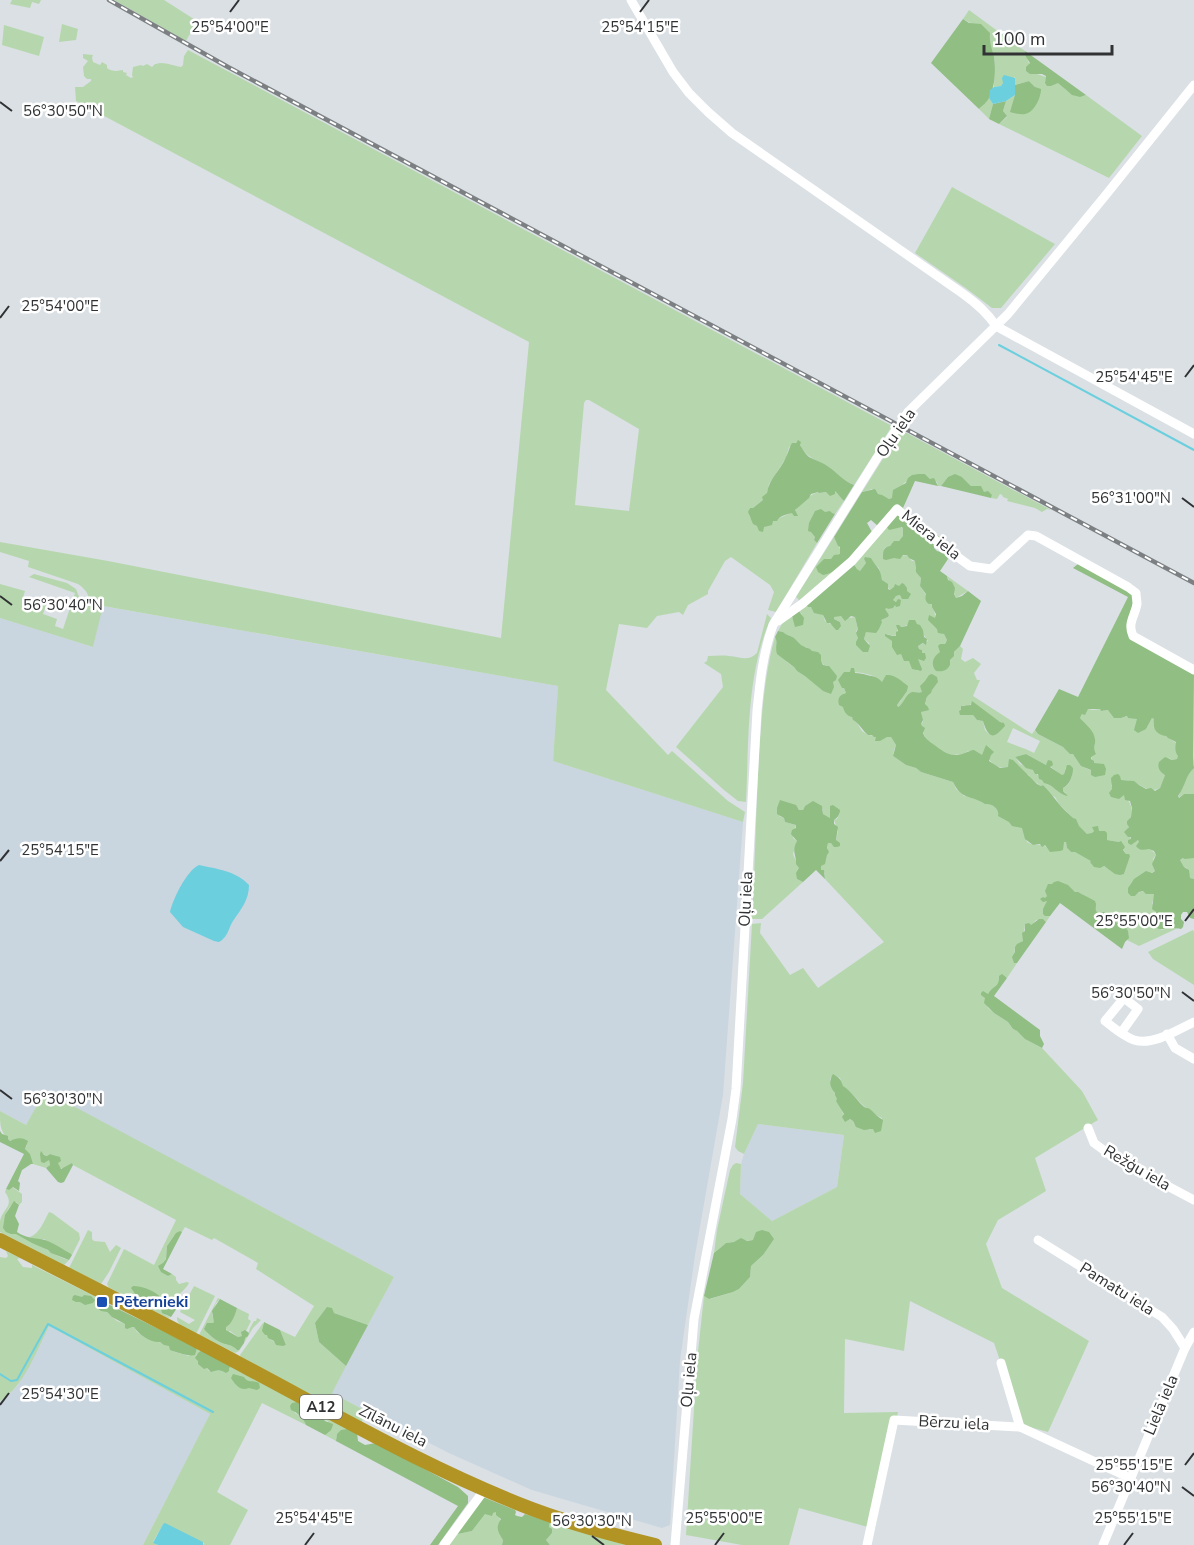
<svg xmlns="http://www.w3.org/2000/svg" width="1194" height="1545" font-family="'Nunito Sans',sans-serif">
<style>
.built{fill:#c9d5df}
.green{fill:#b6d7ad;fill-rule:evenodd}
.forest{fill:#90be83}
.water{fill:#6bcfde}
.lines{fill:none;stroke-linecap:round;stroke-linejoin:round}
.stream{stroke:#6bcfde;stroke-width:2}
.minor{stroke:#fff;stroke-width:9}
.highway{stroke:#b29424;stroke-width:14}
.rail-casing{stroke:#7c8083;stroke-width:4.5}
.rail{stroke:#fff;stroke-width:2;stroke-dasharray:7;stroke-linecap:butt}
.ticks{fill:none;stroke:#303234;stroke-width:2}
.transit-dot{fill:#1a4fb4;stroke:#fff;stroke-width:2}
.labels{text-anchor:middle;dominant-baseline:central;stroke-width:5;stroke-linejoin:round;paint-order:stroke}
.shield{fill:#fff;stroke:#6e7071;stroke-width:1.5}
.shield-label{font-size:15px;font-weight:bold;fill:#303234}
.street-label{font-size:16px;fill:#303234;stroke:#fff}
.transit-label{font-size:16px;font-weight:bold;fill:#164399;stroke:#fff;text-anchor:start}
.ticks-label{font-size:15px;text-anchor:middle;fill:#303234;stroke:#fff;stroke-width:5;stroke-linejoin:round;paint-order:stroke}
</style>
<rect width="100%" height="100%" fill="#dae0e4"/>
<g class="built">
<polygon points="102,606 558,686 553,761 743,822 723,1095 695,1255 680,1360 670,1525 662,1528 532,1490 449,1453 331,1393 394,1277 45,1092 26,1125 0,1111 0,618 93,647"/>
<polygon points="758,1124 844,1135 837,1187 772,1221 740,1194 741,1164 744,1154"/>
<polygon points="49,1326 210,1414 143,1545 0,1545 0,1401 8,1396 18,1385"/>
</g>
<g class="green">
<polygon points="12,0 41,0 39,4 32,2 30,8 10,4"/>
<polygon points="114,0 164,0 197,21 186,41"/>
<path d="M969,10L1025,51C1026,59 1031,66 1034,73L1046,77L1045,83L1051,86L1058,82C1066,90 1074,100 1086,95L1142,136L1109,178L999,124L1007,117L1003,111L1006,101L1015,95L1035,87L1029,81L1015,85V77L1003,83L1001,86L994,87C994,77 996,68 994,57C992,49 989,42 989,33L963,19Z"/>
<polygon points="62,24 78,29 76,40 59,42"/>
<polygon points="4,25 44,37 39,56 2,45"/>
<path d="M188,50L892,426L854,485C843,481 836,471 826,465C821,462 814,460 809,456C805,454 801,446 798,441L789,447L786,458L769,484L767,493L763,500L753,508H750C745,518 756,523 764,527L773,521L795,511C798,504 810,494 819,492V493L835,491C840,494 840,498 844,501L835,514L824,512L813,518C810,526 810,530 815,537L814,540L817,543L776,612L768,610L774,592L770,585L731,557L725,561L708,591V594L688,605L683,615L679,612L657,616L647,628L619,624L606,690L668,755L672,751L728,801L745,812L743,822L553,761L558,686L103,606L93,647L0,618V584L25,591L22,601L30,604L31,600L46,605L43,614L57,619L55,626L63,629L75,593L29,577L34,574L67,583L76,589L79,597L74,608L82,614C92,602 91,593 78,584L28,567L29,561L0,552V542L108,561L501,638L529,342L76,101L75,87H83L91,81V79H87L84,76L83,67L88,61L83,58V54L93,55L92,58L93,62L100,65L102,62L107,65V68C112,72 118,71 123,70V72L127,73L126,75L131,78L133,77L132,75L133,67L141,65L143,66L147,64L152,67L155,64H156C163,61 173,66 181,67L183,65L184,56ZM586,400H589L639,429L629,511L575,505L584,403Z"/>
<polygon points="989,98 993,104 989,119 979,109"/>
<polygon points="952,187 1055,244 1001,308 992,308 967,289 915,253"/>
<polygon points="901,430 1051,510 1047,509 1042,512 1035,508 1007,501 1008,499 1003,497 1002,495 1000,494 997,499 991,498 992,495 984,492 977,486 971,486 962,477 948,477 941,486 938,486 937,482 930,479 925,474 904,483 892,498 889,499 878,494 872,489 862,492"/>
<path d="M886,526L895,528L901,527L903,529C903,531 904,534 903,536C902,542 893,541 890,546L886,547L884,549L889,558L907,555L912,561H915V568L921,578L920,586C927,597 936,605 935,619L933,618V625L944,634L947,640L940,652L936,671L945,670L950,665C949,657 955,651 960,646L963,649L961,659L965,662L973,658L981,664L974,673L977,680H980L973,696L1032,734L1035,730L1038,734L1063,747C1066,749 1069,751 1072,753C1081,760 1076,766 1091,770L1092,773L1094,763L1091,757C1100,732 1092,735 1080,718L1082,714L1088,709L1093,710L1100,709L1101,711L1109,710L1121,718C1127,716 1131,716 1138,719L1136,724L1146,729L1152,718L1155,719L1153,723L1154,728L1176,743L1179,756L1177,759L1172,760L1169,758L1165,775L1160,788C1150,793 1144,787 1136,783C1130,779 1120,780 1112,782L1111,786L1121,796L1124,795C1130,802 1133,807 1131,817L1127,821L1129,826L1128,830L1131,839L1135,841L1138,840C1142,847 1152,848 1156,855L1153,859L1155,871C1143,877 1129,877 1128,893L1132,896H1135C1142,889 1145,891 1154,894V898L1152,903L1161,930L1173,927L1178,928L1139,946L1127,940C1131,932 1125,928 1120,922H1115L1113,916L1096,912C1092,902 1087,894 1075,892C1072,890 1071,888 1068,886C1062,882 1050,885 1046,889L1047,896L1045,901H1047L1045,916H1050L1046,922L1043,919L1036,920L1031,926L1025,925L1023,941L1015,947L1014,963H1017L1007,978L1006,977C998,983 991,989 985,998L988,1008L994,1013L1008,1022L1013,1029L1017,1031L1027,1040L1042,1048L1082,1091L1098,1120L1035,1158L1046,1191L998,1220L986,1244L1002,1288L1089,1341L1048,1432L1022,1425L994,1343L910,1301L904,1351L845,1339L844,1413L898,1412L875,1529L799,1508L789,1545H742L686,1535L697,1361L704,1296L710,1299L733,1292L739,1289L750,1277L751,1266L763,1255L753,1240L726,1243L714,1253L717,1230L730,1170L733,1165L736,1163L741,1164L740,1194L772,1221L837,1187L844,1135L758,1124L744,1154L738,1151L735,1147L743,1083L752,924L761,923L760,933L790,975L803,968L818,988L884,942L825,879V873L821,870V865L826,860L828,842H838L836,841L838,831L834,820L837,819L840,813L831,814L830,818L823,814V809L809,804L805,806L803,810H799L798,808L779,816L784,818L785,822L796,825L793,838L797,841L793,854L799,868L797,879L803,882L762,919H752C755,864 756,809 759,754C762,714 764,676 775,637L777,639L776,643L787,662L794,667L797,671L805,675L823,691L833,682L835,674L827,665H824L811,651L806,647H802L791,636L786,635L783,632L778,631L783,622L792,616V618L802,617V614L799,611L806,604L823,615L825,621L832,625L841,626L840,622L834,619V617L837,615L849,618L855,617L858,629L856,631L858,638L857,646L868,648L869,643L864,639L866,632H870L879,629L880,620L888,617L889,615L884,609L887,608L889,609L897,601L894,602L893,599L896,596L900,595V586L890,590L882,580L879,568L867,557L864,559L866,563L860,571L857,569L853,563ZM916,623L923,630V634L928,641L918,646L919,649L922,650L920,659H918L917,661L920,664L921,668L918,671L914,668L909,661H905L901,654L894,649L892,641L886,634L895,636L897,634V628ZM847,672C858,672 874,673 882,682L900,681L904,683L901,700L897,705V707L904,703L909,693L922,692V690L938,682L927,696L924,710L921,712L923,722L921,724L925,738L943,753L952,755L964,754L968,751L981,755H983L984,751C989,761 996,770 1008,767L1009,765H1018L1026,774L1029,775L1030,778L1041,786L1043,785L1050,795L1055,797L1059,804L1071,816L1079,827L1087,834H1092L1094,831H1105L1107,840L1119,842L1126,854L1127,864L1124,874L1109,869L1075,852H1071L1067,848L1066,842L1064,841L1062,846L1050,851L1044,845H1033L1027,842L1023,828L1005,819L999,813L997,808L988,803L978,798L964,796L956,789L953,782L921,772L916,768L906,765L893,756L894,750L896,745L891,737L868,735L862,731L857,723L843,707L846,693L840,678ZM972,704L1000,722H1002L1000,730L989,734L985,730L983,721L977,720L973,715H965L961,710L963,705L967,706ZM1013,728L1040,741L1034,753L1028,750L1007,742ZM1026,754L1046,765L1047,764C1052,768 1057,771 1061,776L1064,774L1066,767L1072,774C1071,780 1069,786 1063,788V791L1066,793H1060L1051,785L1044,781L1033,770L1020,764L1015,757ZM834,1075L840,1078C841,1080 841,1084 843,1086C845,1089 849,1090 851,1093C860,1102 869,1113 882,1118V1123L870,1130L854,1124L853,1121L844,1116L830,1081V1079Z"/>
<polygon points="834,537 841,551 840,554 837,554 835,571 800,601 796,597 799,592"/>
<polygon points="947,576 968,591 956,598"/>
<path d="M767,614L771,618C746,674 749,741 746,802L738,801L724,790L676,747L723,687L721,674L704,663L707,661L708,656C715,656 722,655 729,656C740,657 748,662 757,653Z"/>
<path d="M1194,757V794H1184L1178,798C1182,785 1192,771 1194,757Z"/>
<polygon points="1183,858 1194,858 1194,879 1190,878 1187,868 1184,867 1180,860"/>
<polygon points="1193,930 1194,932 1194,985 1153,959 1148,952"/>
<path d="M45,1091L394,1277L368,1325L334,1313L315,1323L319,1342L346,1366L332,1393L364,1410L362,1422L241,1357L240,1355L263,1323L264,1326L263,1331L265,1335L267,1334L271,1340L283,1346L286,1345L280,1330L295,1337L314,1306L256,1269L258,1263L214,1238L212,1240L185,1227L182,1232L180,1231L174,1236L167,1246L166,1258L160,1269L162,1272L168,1276L172,1274L176,1277V1280L179,1284L187,1282L189,1283C185,1291 177,1293 176,1303C171,1301 166,1301 161,1299C150,1294 144,1285 132,1287C140,1300 144,1303 159,1304C161,1310 164,1316 171,1317L168,1318L146,1307L147,1305L142,1303L141,1304L109,1288L107,1284L124,1249L154,1265L176,1220L73,1165L72,1163L65,1168H59L58,1163L59,1161L57,1156L50,1154L47,1156L40,1152L49,1160L50,1165L46,1168L33,1164L25,1149L27,1145L12,1140L10,1141C0,1131 0,1126 0,1111L26,1125Z"/>
<path d="M12,1187L22,1194V1202L19,1205L16,1202C6,1207 7,1214 4,1223C15,1232 25,1239 38,1245C49,1250 56,1257 69,1260L64,1265L0,1232C0,1228 0,1224 0,1221C3,1208 15,1206 5,1192L6,1189L9,1190Z"/>
<path d="M49,1212L52,1213L79,1233L80,1239L72,1255L44,1239L38,1240L30,1237C40,1233 44,1221 49,1212Z"/>
<polygon points="88,1230 92,1232 92,1239 94,1241 105,1242 110,1252 116,1245 121,1248 109,1272 101,1284 69,1268"/>
<path d="M6,1251L20,1258L17,1259L23,1267L32,1268V1265L98,1298L97,1301L101,1303L97,1304L117,1321L134,1327L137,1332L145,1337L170,1346L175,1352L189,1356L197,1348L202,1350L196,1355L209,1371L221,1370L232,1366L297,1402L294,1410L295,1413C300,1415 304,1420 306,1425L262,1403L217,1492L248,1510L230,1545H203L204,1543L163,1524L153,1542L158,1545H143L210,1414L49,1326C37,1350 23,1388 0,1401V1257L6,1258L8,1256Z"/>
<path d="M194,1286L215,1296L196,1334C189,1330 176,1326 177,1317L189,1324L195,1320L180,1312Z"/>
<polygon points="218,1298 220,1299 216,1303 212,1314 215,1322 207,1333 219,1341 233,1345 237,1350 245,1338 248,1335 250,1328 254,1321 256,1321 257,1318 261,1320 253,1328 239,1351 235,1353 199,1335"/>
<polygon points="237,1308 249,1314 248,1319 251,1321 246,1331 242,1331 242,1336 238,1337 230,1331 228,1332 225,1327 231,1322"/>
<path d="M302,1405L348,1429L337,1434L336,1441L325,1435L330,1432L328,1421C323,1420 310,1412 304,1409Z"/>
<path d="M496,1512C502,1521 505,1534 502,1545H446L453,1535L472,1531L485,1514Z"/>
<polygon points="550,1522 626,1545 550,1545 546,1540 552,1533 549,1527"/>
</g>
<g class="forest">
<path d="M963,19L969,23L981,24L990,33C989,42 992,48 994,57C996,70 995,87 989,98C987,102 982,106 979,109L931,63Z"/>
<polygon points="1025,51 1086,95 1080,97 1072,95 1058,83 1051,86 1047,86 1045,83 1046,76 1042,74 1030,74 1026,71 1026,67 1030,63 1026,57"/>
<path d="M1029,81L1035,87L1041,89C1041,97 1035,112 1025,114C1021,115 1014,113 1010,112L1015,95V85Z"/>
<polygon points="1006,101 1003,111 1007,116 999,124 989,119 993,104"/>
<path d="M798,440L801,442L800,445C803,449 805,454 809,457C814,460 822,462 826,465C836,471 843,481 854,485L844,501C840,498 839,494 835,491V494L830,496L826,492L819,493L818,492L811,494L809,498L795,510L798,516H794L792,513C787,514 779,516 777,521H773L772,525L764,527L763,532L759,531L757,526L753,524L748,512L750,508H753L763,500L762,497L767,493C769,478 781,470 786,457C789,451 789,448 792,443H796Z"/>
<path d="M919,474H925L930,479L934,478L938,486L915,481L903,508L943,540H940L899,507L878,526L871,520L867,523L872,532C861,547 842,572 823,575L818,572L816,567L824,559H831L834,555L840,554V547L838,546L834,537L862,492L875,489L878,494L882,495L889,499L892,498L893,490L906,483L908,478L912,475Z"/>
<polygon points="955,474 962,477 971,486 981,486 984,492 988,491 992,495 991,498 941,486 948,477"/>
<polygon points="821,509 825,512 830,511 832,513 835,514 817,543 814,540 815,537 811,532 808,531 809,523 815,511"/>
<path d="M899,515L934,543V548L937,551C943,552 945,553 948,559L940,571L947,576L948,580L952,582L955,588L954,594L956,598L962,596L968,591L981,601L960,646L954,652V656L950,660V665C947,671 942,672 936,671C930,664 933,657 940,652L938,646L940,644H945L947,640L944,634L938,633L937,629L928,620L929,615L935,618L936,614L932,607V604H929C925,601 925,599 926,594L920,586L921,578L916,572L915,561L909,558L907,555H903L900,559L894,558L886,560L883,559C883,552 883,547 890,546L894,541H899L903,536V529L902,527L889,530L886,526L896,516Z"/>
<path d="M865,557L871,558C877,569 880,566 882,580L888,584V589L890,590L894,587L895,584L899,586L902,583L904,584L907,588V591L911,594L908,599H902L900,595L896,596L893,600L896,602L898,599L901,600L900,606L896,607L895,605L893,608L888,609L887,608L885,609L889,615L888,617L881,620L882,622L879,629L876,633L866,632L864,639L870,646L868,652H863L856,645V642L858,638L856,633L858,629L855,617L851,616L845,621L841,616L834,617V619L840,622L841,626L838,630H836L830,623H827L823,615L814,613L811,607H808L806,604L853,563L857,569L860,571L866,563L864,559Z"/>
<path d="M1078,564L1082,565L1125,588L1133,595V603L1127,627L1194,673L1193,764L1194,768C1185,776 1186,785 1178,796L1179,798L1184,794H1194V858L1185,859L1183,858L1180,860L1184,867L1189,870L1190,878L1194,879V919L1190,918L1187,912H1183L1181,915V919L1184,922L1183,927L1181,929C1168,926 1165,932 1154,927L1155,921L1157,918L1156,912L1152,909L1154,894H1146L1143,891L1139,892L1135,896H1131L1128,893V888L1134,879L1146,871L1152,873L1155,871L1152,864L1156,855L1154,851L1149,849C1144,850 1139,851 1136,846L1139,842L1138,840L1131,845L1128,843V840L1131,839V837H1128L1124,832L1129,827L1127,824V821L1131,817L1132,808L1130,801L1125,800L1124,795L1119,799L1111,797L1109,793L1112,789L1111,778L1114,775L1118,774L1120,776L1121,780L1134,781L1139,785L1146,789L1151,788L1155,791L1160,788L1165,775C1160,772 1157,768 1159,762L1165,757L1172,760L1177,759L1178,756C1175,752 1175,748 1176,742L1168,738L1166,736C1156,735 1152,728 1154,719L1152,718L1146,729L1138,733L1134,730L1137,719L1128,718L1127,716L1121,718H1114L1108,710L1101,711L1100,709H1088L1085,715L1082,714L1080,718C1085,724 1094,730 1095,739C1096,746 1092,746 1096,754L1091,757V759L1094,761V763L1104,764L1106,769L1105,775L1095,777L1091,775V770L1081,766L1073,754H1070L1063,747L1038,734L1035,730L1059,689L1078,697L1128,597L1073,568Z"/>
<polygon points="799,611 804,618 803,625 795,627 792,616"/>
<polygon points="909,620 915,620 917,624 920,625 923,630 924,637 927,639 926,645 923,643 918,646 919,649 922,650 922,653 925,653 926,658 924,661 918,659 922,669 921,671 912,669 909,661 904,661 901,654 897,655 892,647 892,641 885,636 885,634 893,636 896,636 896,632 898,631 896,625 899,625 901,627 907,626"/>
<path d="M778,631L783,632C787,636 791,635 795,639C802,646 800,645 810,649L812,651L818,652L821,655V661L823,665L829,666L837,676L836,680L833,682L834,687L831,694L823,691L805,676L797,671L794,667L777,654C775,648 778,641 775,637Z"/>
<path d="M851,668H854L855,673C860,673 863,674 867,675C874,677 877,676 882,682L886,675C894,674 902,681 908,686L907,691L897,705L898,707C905,703 906,692 913,692C916,692 919,693 922,692L920,686L925,681L929,675L932,674L937,677L938,682L932,690L931,693C925,697 927,699 925,704L928,707L929,710L921,712L923,720L921,724L922,726L925,728L923,733C925,739 928,740 933,744C943,751 950,759 965,753C968,752 971,750 974,750L982,755L986,745L994,752L991,755L989,761L1000,768L1008,767L1009,759L1013,760L1037,784L1041,786L1043,785C1049,791 1054,798 1059,804C1063,809 1069,814 1073,818L1076,819L1079,826L1087,834L1092,833L1094,831L1092,827L1098,826L1099,831H1105L1107,833V840L1119,842L1121,841L1125,847L1123,850L1126,854H1129L1130,856L1124,874L1120,875L1115,874L1104,866L1100,868L1094,867L1090,862L1091,861L1075,852H1071L1067,848L1066,842H1064L1063,850L1060,851L1050,852L1045,845L1042,847L1040,844L1033,845L1025,839L1022,828L1012,826L1009,822L998,816C1000,809 992,803 985,804C970,794 962,801 953,782L921,772L916,768L906,765L893,756L896,745L891,737H887L880,741H875L876,737H874L872,735H868C862,730 859,723 853,720L852,717C847,716 844,712 843,707L839,705C837,698 840,695 846,693L844,688H842L838,680L844,672H850Z"/>
<path d="M972,701L1000,722L1004,723L1005,726C1003,728 1001,730 998,733C989,741 985,727 983,721L977,720L973,715H960L959,711L961,710V706L971,705Z"/>
<path d="M1026,754L1046,765L1048,760L1052,761L1053,765L1050,767L1062,775L1064,774L1067,765H1070L1073,768C1073,775 1070,785 1063,788V791L1068,796C1055,793 1055,785 1044,783L1042,780L1039,779L1038,774H1035L1033,770L1026,768L1015,757Z"/>
<path d="M780,800L796,805L799,810H803L805,806L813,801L822,806L823,814L830,818V806L833,805L840,810C840,815 837,818 834,820V824L838,827L836,840L840,843V846L837,847H834L831,843H828L827,848L829,852L827,855L825,864L821,866V870H824L825,879L816,870L803,882L797,879L796,873L799,868L796,864C797,855 791,852 797,841L791,834L792,830L796,828V825L785,822L784,818L777,814V808Z"/>
<path d="M1058,881L1068,885L1075,892H1078L1095,901L1096,904C1096,909 1094,911 1100,914L1103,912H1110L1115,922L1124,924L1128,931L1129,938L1125,942L1122,949L1060,903L1050,916H1045L1043,914V909L1047,901L1043,902L1040,899L1043,897L1045,898L1047,896L1045,891L1048,884H1052L1054,882Z"/>
<polygon points="1039,919 1043,919 1046,922 1017,963 1014,963 1012,957 1015,952 1015,947 1017,944 1023,941 1022,933 1025,931 1025,924 1029,923 1031,925"/>
<path d="M1002,974L1007,978L994,996L1040,1030V1036L1044,1044L1042,1048L1025,1039L1017,1031L1013,1029L1008,1022L994,1013L984,1003L985,998L981,995V993L983,991L988,994C993,985 1000,987 999,976Z"/>
<path d="M833,1074C840,1078 841,1080 843,1086C851,1091 856,1099 862,1105C867,1110 866,1106 871,1110C875,1114 878,1117 883,1120L881,1131L875,1133L873,1129L864,1130L856,1127L853,1121L850,1119L845,1122L842,1117L844,1114L836,1101L837,1099L835,1095V1093C829,1086 829,1081 833,1074Z"/>
<path d="M0,1131L2,1134L8,1136V1139L10,1141C17,1138 21,1137 28,1141L25,1149L30,1154L33,1164H31L22,1170L18,1181L20,1183L19,1191L13,1187L9,1190L6,1189L24,1154L0,1142Z"/>
<polygon points="41,1151 44,1155 47,1156 50,1154 60,1157 61,1161 58,1163 61,1169 72,1163 73,1165 64,1182 61,1183 58,1182 46,1168 50,1165 49,1160 44,1163 41,1162 40,1154"/>
<path d="M14,1201L19,1205L15,1216L19,1224L17,1232C25,1238 36,1238 45,1240C52,1242 64,1250 71,1254L72,1255L69,1260L51,1253L48,1250L32,1243L16,1234H11L6,1232L3,1228L5,1215Z"/>
<polygon points="762,1230 769,1232 774,1239 763,1255 751,1266 750,1277 739,1289 733,1292 709,1299 704,1296 714,1253 726,1243 734,1242 741,1238 747,1241 753,1240 756,1232"/>
<polygon points="180,1231 182,1232 163,1269 172,1274 168,1276 161,1272 158,1266 163,1263 166,1259 167,1246 176,1233"/>
<path d="M133,1286C143,1286 158,1292 163,1300L173,1301L179,1305L171,1317L162,1313L161,1309L158,1307L159,1304C148,1306 137,1298 131,1288Z"/>
<polygon points="75,1295 82,1297 84,1295 91,1296 95,1300 93,1303 85,1305 80,1302 76,1302 72,1300 73,1296"/>
<path d="M220,1299L237,1308C235,1315 232,1324 226,1327V1330L238,1337L242,1336L241,1332L245,1330L249,1333L248,1336L245,1338L244,1343L239,1350H237C232,1344 226,1345 220,1342C214,1339 208,1334 204,1329L207,1323H213L214,1322L212,1311Z"/>
<path d="M101,1303L105,1305L106,1303L197,1348L195,1355C189,1357 176,1352 170,1350L169,1346L164,1345L160,1342C151,1343 139,1335 134,1327H132L127,1329L125,1328V1324L112,1317L107,1312L101,1311L96,1307L97,1304Z"/>
<polygon points="327,1307 332,1308 334,1313 368,1325 346,1366 319,1342 315,1323"/>
<polygon points="264,1322 280,1330 286,1345 283,1346 276,1345 274,1341 268,1338 267,1335 265,1335 262,1331"/>
<path d="M202,1350L232,1366L229,1368V1371L226,1373C220,1369 218,1370 211,1372L207,1368L204,1369L198,1364V1361L195,1358L198,1353Z"/>
<path d="M233,1374L244,1377C247,1383 253,1380 259,1383L260,1388L257,1390L249,1388C240,1392 235,1384 231,1378Z"/>
<path d="M297,1402L302,1405L304,1409L310,1411L315,1415L323,1418L325,1421L333,1424C332,1430 330,1432 325,1435L306,1425C304,1419 297,1412 291,1410L290,1406L292,1403Z"/>
<polygon points="348,1429 357,1433 358,1441 365,1445 376,1443 458,1487 468,1496 468,1503 438,1545 430,1545 458,1506 336,1441 337,1434 341,1430"/>
<path d="M483,1497L515,1510L516,1512L515,1515L517,1516L522,1517L525,1514L550,1522L549,1527L552,1529V1533L546,1540L550,1545H502L503,1540C498,1532 495,1528 501,1519L496,1515V1512L493,1513L492,1516L485,1514L472,1531L453,1535Z"/>
</g>
<g class="water">
<polygon points="1004,75 1015,78 1015,95 1006,101 993,104 989,98 990,90 994,87 1001,86 1003,83 1002,78"/>
<path d="M199,865C217,869 236,871 249,885C249,900 241,909 233,921C229,927 228,935 223,939C219,943 218,942 214,941L183,927L170,912C173,899 187,870 199,865Z"/>
<polygon points="165,1523 203,1542 203,1545 158,1545 153,1543 163,1524"/>
</g>
<g class="lines">
<g class="stream">
<polyline points="999,345 1194,450"/>
<polyline points="0,1374 11,1381 17,1380 48,1324 213,1412"/>
</g>
<g class="minor">
<path d="M631,0L673,72L689,93L708,112L732,133L962,293C976,303 987,312 996,326L1194,434"/>
<path d="M778,621L802,604L852,561L897,509L944,547L970,566L991,569L1028,535L1036,536L1128,587L1136,593C1136,596 1137,601 1137,604C1135,616 1127,623 1133,636L1194,670"/>
<path d="M1121,1033L1138,1009L1124,998L1105,1021C1114,1028 1123,1036 1134,1040C1153,1046 1177,1030 1194,1022"/>
<polyline points="1167,1034 1175,1048 1194,1059"/>
<polyline points="1088,1128 1094,1143 1113,1157 1194,1200"/>
<polyline points="1038,1240 1162,1317 1173,1329 1185,1348"/>
<polyline points="1001,1363 1020,1427"/>
<polyline points="444,1545 485,1489"/>
<path d="M675,1545L694,1319L732,1119L736,1089L757,711C760,681 763,653 773,625L877,458L908,412L1008,314L1105,196L1194,85"/>
<polyline points="867,1545 894,1420 1020,1427 1130,1478"/>
<polyline points="1103,1545 1185,1348 1194,1332"/>
</g>
<path class="highway" d="M0,1240C84,1283 168,1325 251,1370C343,1419 435,1472 532,1509C572,1524 613,1535 655,1545"/>
<defs>
<polyline id="rail" points="109,0 228,67 1194,583"/>
</defs>
<use href="#rail" class="rail-casing"/>
<use href="#rail" class="rail"/>
</g>
<path class="ticks" d="M230,12L239,0M640,12L649,0M0,102L12,111M0,318L9,306M1185,377L1194,365M1182,498L1194,507M0,596L12,605M0,861L9,850M1185,921L1194,909M1182,992L1194,1001M0,1090L12,1099M0,1405L9,1393M1185,1465L1194,1453M1182,1487L1194,1496M592,1536L604,1545M305,1545L314,1533M715,1545L724,1533M1124,1545L1133,1533"/>
<rect class="transit-dot" x="96" y="1296" width="12" height="12" rx="3"/>
<g class="labels">
<rect class="shield" x="300" y="1395" width="42" height="24" rx="4.5"/>
<g class="shield-label">
<text x="321" y="1407">A12</text>
</g>
<g class="street-label">
<text transform="translate(896 433) rotate(-55)">Oļu iela</text>
<text transform="translate(931 535) rotate(38)">Miera iela</text>
<text transform="translate(746 899) rotate(-87)">Oļu iela</text>
<text transform="translate(1137 1168) rotate(30)">Režģu iela</text>
<text transform="translate(1117 1289) rotate(32)">Pamatu iela</text>
<text transform="translate(689 1380) rotate(-85)">Oļu iela</text>
<text transform="translate(1161 1405) rotate(-67)">Lielā iela</text>
<text transform="translate(954 1423) rotate(3)">Bērzu iela</text>
<text transform="translate(393 1426) rotate(27)">Zīlānu iela</text>
</g>
<g class="transit-label">
<text x="114" y="1302">Pēternieki</text>
</g>
</g>
<g class="ticks-label">
<text x="230" y="32">25°54'00"E</text>
<text x="640" y="32">25°54'15"E</text>
<text x="63" y="116">56°30'50"N</text>
<text x="60" y="311">25°54'00"E</text>
<text x="1134" y="382">25°54'45"E</text>
<text x="1131" y="503">56°31'00"N</text>
<text x="63" y="610">56°30'40"N</text>
<text x="60" y="855">25°54'15"E</text>
<text x="1134" y="926">25°55'00"E</text>
<text x="1131" y="998">56°30'50"N</text>
<text x="63" y="1104">56°30'30"N</text>
<text x="60" y="1399">25°54'30"E</text>
<text x="1134" y="1470">25°55'15"E</text>
<text x="1131" y="1492">56°30'40"N</text>
<text x="314" y="1523">25°54'45"E</text>
<text x="724" y="1523">25°55'00"E</text>
<text x="1133" y="1523">25°55'15"E</text>
<text x="592" y="1526">56°30'30"N</text>
</g>
<path d="M984 45v9h128v-9" fill="none" stroke="#303234" stroke-width="3"/>
<text x="993" y="45" font-size="18" fill="#303234" stroke="#ffffff" stroke-width="4.5" paint-order="stroke">100 m</text>
</svg>
